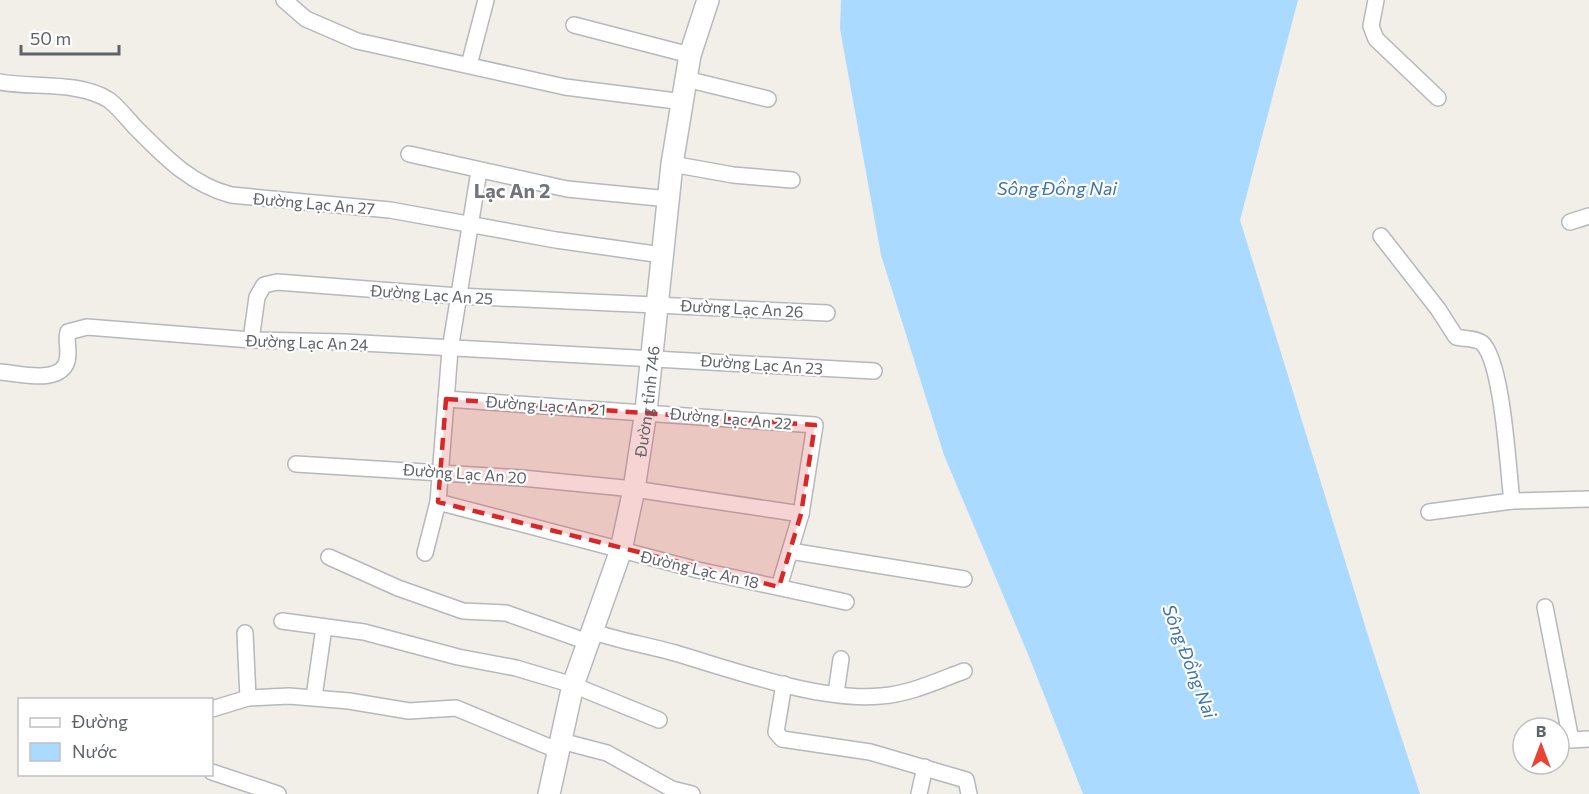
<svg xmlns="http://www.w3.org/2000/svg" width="1589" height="794" font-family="Commissioner,sans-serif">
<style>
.water{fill:#aadaff}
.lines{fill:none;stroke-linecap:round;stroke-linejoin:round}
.street-casing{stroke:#b5b8bc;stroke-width:18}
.secondary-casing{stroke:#b6babf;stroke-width:24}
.street{stroke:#fff;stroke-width:15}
.secondary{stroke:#fff;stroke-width:21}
.marked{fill:#d62828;fill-opacity:0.2;stroke:#d62828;stroke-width:4.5;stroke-dasharray:12 8;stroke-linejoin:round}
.labels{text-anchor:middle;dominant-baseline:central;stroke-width:4.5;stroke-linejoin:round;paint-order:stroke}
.street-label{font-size:16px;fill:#5f6368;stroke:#fff}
.water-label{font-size:18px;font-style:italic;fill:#4174aa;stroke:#fff}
.quarter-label{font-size:20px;font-weight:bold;fill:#70757a;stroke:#fff}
</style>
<rect width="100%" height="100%" fill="#f1efe8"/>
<polygon class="water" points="841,0 1298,0 1240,220 1371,645 1420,794 1083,794 1030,659 944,455 881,255 840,29"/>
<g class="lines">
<defs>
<g id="street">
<polyline points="284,0 306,19 357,41 565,87 684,102"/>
<polyline points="1376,0 1371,26 1376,39 1438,98"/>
<polyline points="574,25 690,55"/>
<polyline points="469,65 486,0"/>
<polyline points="686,79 768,99"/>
<path d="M0,82C34,88 79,81 109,100C118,107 127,118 135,127C164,156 190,184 231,195L390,210L556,240L662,255"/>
<polyline points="409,154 567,189 669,199"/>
<polyline points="672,164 733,175 792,180"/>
<polyline points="1570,222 1589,216"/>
<path d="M1381,236L1438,309L1456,337C1464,339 1476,338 1482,343C1503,362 1508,471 1512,501"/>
<polyline points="251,340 257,297 264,285 277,282 458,296 827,313"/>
<path d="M0,372C18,373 56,384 66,364C71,353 65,342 68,332L87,327L251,340L344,342L874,371"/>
<polyline points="446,399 815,425 801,514 779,587"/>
<polyline points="296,464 522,478 634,489 801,514"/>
<polyline points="438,502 698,570 846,602"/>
<polyline points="1429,512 1512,501 1589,499"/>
<polyline points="790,551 964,579"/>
<polyline points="425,553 438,502 450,350 479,171"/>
<polyline points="329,557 398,588 463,611 506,613 588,642"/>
<polyline points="1545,607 1571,740 1589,739"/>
<polyline points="282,621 364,632 458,657 516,668 573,685 659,720"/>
<path d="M591,631C619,641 647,645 675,653C733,670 821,702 881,696C910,694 937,681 964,671"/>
<polyline points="245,633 248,698"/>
<polyline points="784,684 776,732 782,739 870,752 966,780 969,794"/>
<polyline points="836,693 841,659"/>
<polyline points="314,697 324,627"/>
<polyline points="212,709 248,698 289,696 349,701 409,711 456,708 559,751"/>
<polyline points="561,741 607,753 672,789 692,794"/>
<polyline points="212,772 278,794"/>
<polyline points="919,794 925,767"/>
</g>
<g id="secondary">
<path id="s1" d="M549,794L573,685L621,550L634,489L646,411L672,164L690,55L708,0"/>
</g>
</defs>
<use href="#street" class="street-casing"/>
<use href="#secondary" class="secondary-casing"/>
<use href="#street" class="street"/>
<use href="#secondary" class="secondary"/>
</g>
<path class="marked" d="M446,399L815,425L801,514L779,587L438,502Z"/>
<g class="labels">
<g class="street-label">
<text transform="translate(314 203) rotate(5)">Đường Lạc An 27</text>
<text transform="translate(432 294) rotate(4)">Đường Lạc An 25</text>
<text transform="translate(742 308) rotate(3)">Đường Lạc An 26</text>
<text transform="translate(307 342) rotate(2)">Đường Lạc An 24</text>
<text transform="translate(762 364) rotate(4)">Đường Lạc An 23</text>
<text stroke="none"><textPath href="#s1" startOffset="406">Đường tỉnh 746</textPath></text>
<text transform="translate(546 405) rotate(4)">Đường Lạc An 21</text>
<text transform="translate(731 418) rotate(5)">Đường Lạc An 22</text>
<text transform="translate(465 473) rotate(4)">Đường Lạc An 20</text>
<text transform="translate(700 569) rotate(13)">Đường Lạc An 18</text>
</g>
<g class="water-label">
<text x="1057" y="188">Sông Đồng Nai</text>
<text transform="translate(1190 661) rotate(69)">Sông Đồng Nai</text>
</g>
<g class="quarter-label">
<text x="512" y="190">Lạc An 2</text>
</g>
</g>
<rect x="18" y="698" width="195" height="78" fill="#ffffff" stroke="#bfc1c3" stroke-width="1.5"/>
<rect x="30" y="718" width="30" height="9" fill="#ffffff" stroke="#bfc1c3" stroke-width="1.5"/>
<text x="72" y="728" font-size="18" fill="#5f6368">Đường</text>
<rect x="30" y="743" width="30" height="18" fill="#aadaff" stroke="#bfc1c3" stroke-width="1.5"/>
<text x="72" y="758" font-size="18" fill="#5f6368">Nước</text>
<g transform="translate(1541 746)"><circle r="28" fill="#ffffff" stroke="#bfc1c3" stroke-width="1.5"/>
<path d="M0-4.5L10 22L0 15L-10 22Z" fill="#ea4335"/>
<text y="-9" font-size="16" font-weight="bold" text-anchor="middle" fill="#5f6368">B</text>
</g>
<path d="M21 45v9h98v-9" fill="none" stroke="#5f6368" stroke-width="3"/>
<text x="30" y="45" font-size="18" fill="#5f6368" stroke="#ffffff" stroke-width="4.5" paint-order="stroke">50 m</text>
</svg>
